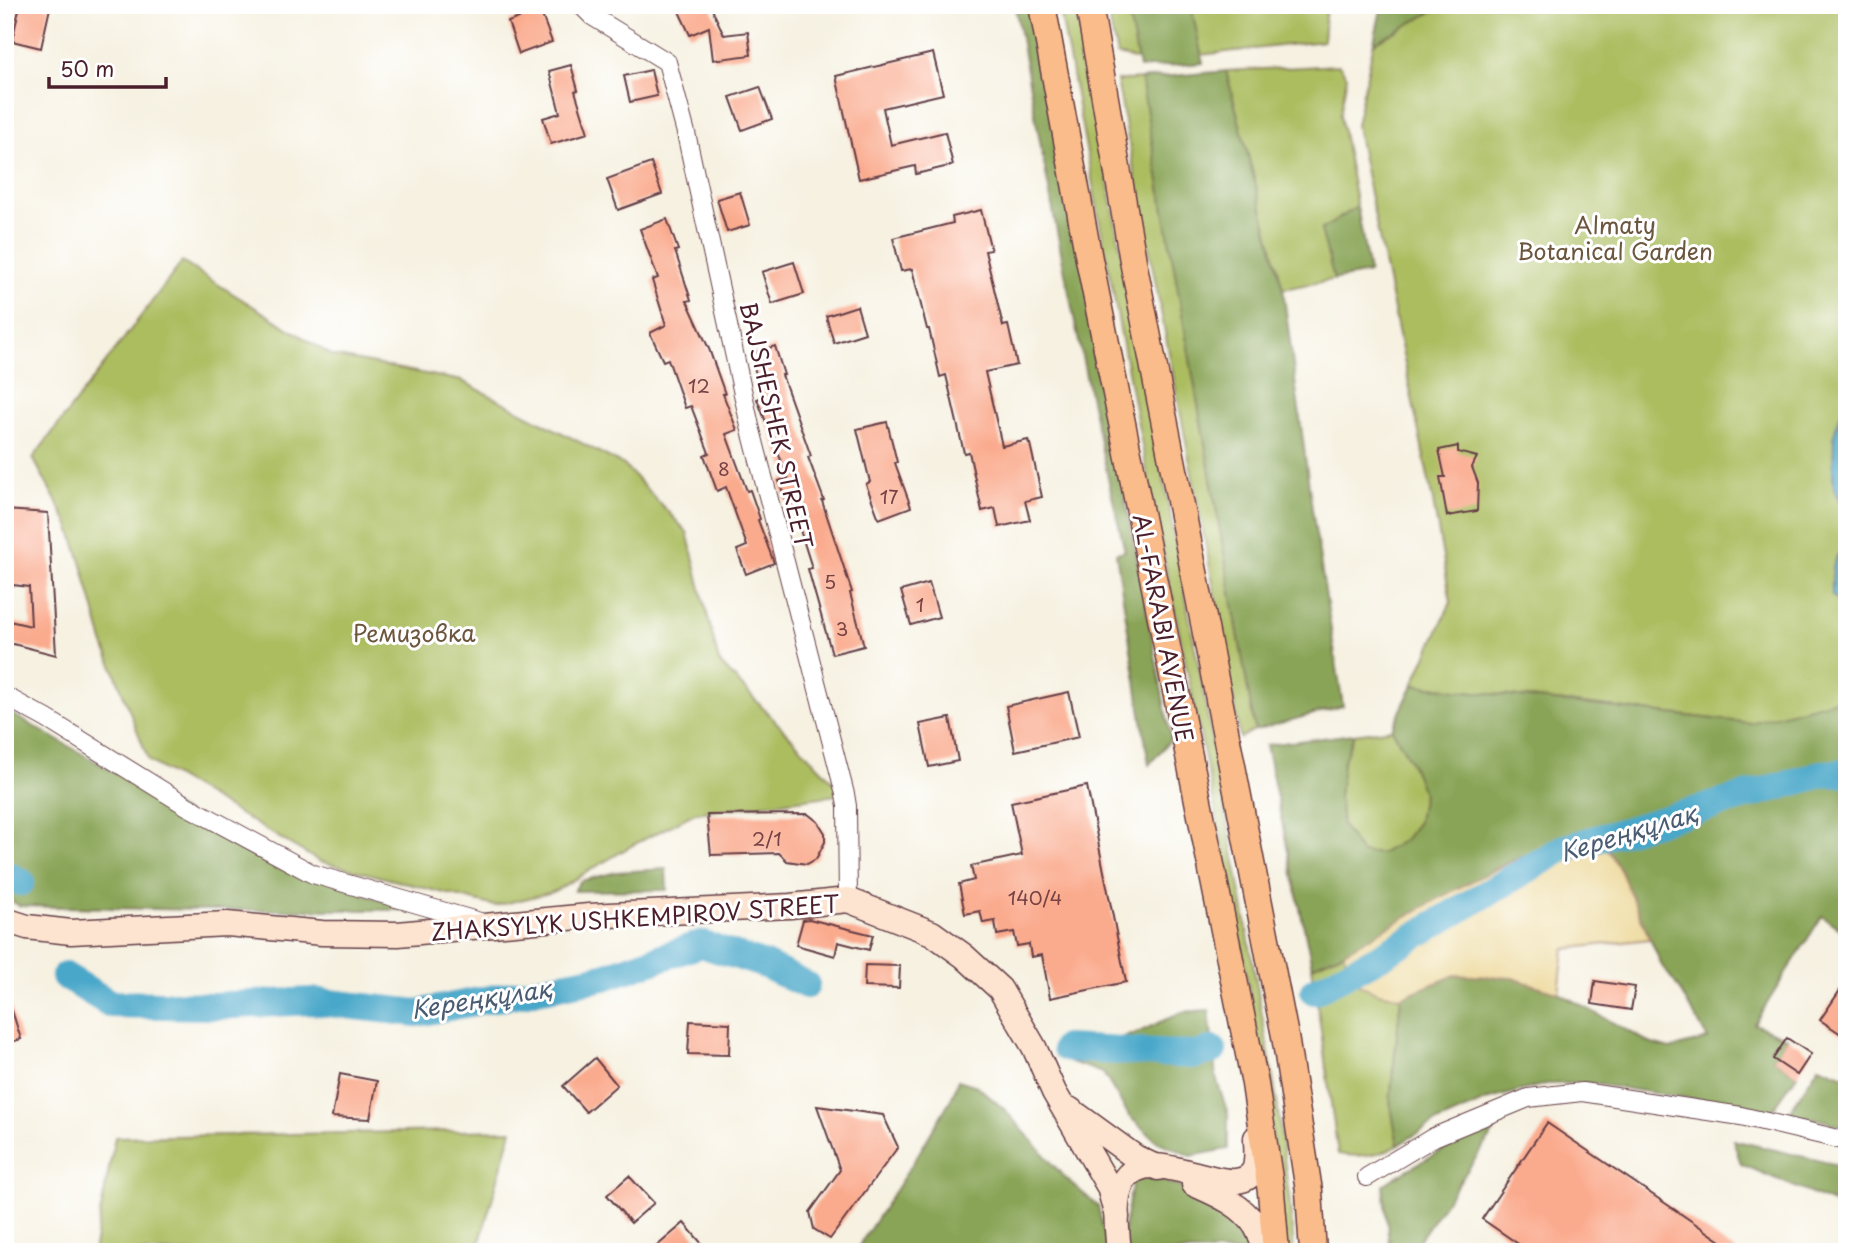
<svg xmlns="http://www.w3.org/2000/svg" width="1852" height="1257" font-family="'Playpen Sans',sans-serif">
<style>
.green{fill:#acbd61;stroke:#7b6e46;stroke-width:2}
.forest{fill:#89a457;stroke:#6a6241;stroke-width:2}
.sand{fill:#eeda9e;stroke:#9c7c64;stroke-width:2}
.water{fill:#4aa7c9;stroke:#4a637a;stroke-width:2}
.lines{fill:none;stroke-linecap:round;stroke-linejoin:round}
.river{stroke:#4aa7c9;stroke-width:28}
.building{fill:#faaa8d}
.street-casing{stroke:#643e46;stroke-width:20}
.secondary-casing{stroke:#643e46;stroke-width:27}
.primary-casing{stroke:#643e46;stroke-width:29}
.street{stroke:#fff;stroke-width:18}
.secondary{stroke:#fde4d0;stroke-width:24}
.primary{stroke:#f9bc8a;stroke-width:26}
.labels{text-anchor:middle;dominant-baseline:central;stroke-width:6;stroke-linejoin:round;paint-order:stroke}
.number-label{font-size:19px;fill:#764244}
.park-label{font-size:23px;fill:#6c563e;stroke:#fff}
.street-label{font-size:23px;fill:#4a1f2b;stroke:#fff}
.water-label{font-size:24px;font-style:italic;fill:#4a5c72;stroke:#fff}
</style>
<rect width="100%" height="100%" fill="#fff"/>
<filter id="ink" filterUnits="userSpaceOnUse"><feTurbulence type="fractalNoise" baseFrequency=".0143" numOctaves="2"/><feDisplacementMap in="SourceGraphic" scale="14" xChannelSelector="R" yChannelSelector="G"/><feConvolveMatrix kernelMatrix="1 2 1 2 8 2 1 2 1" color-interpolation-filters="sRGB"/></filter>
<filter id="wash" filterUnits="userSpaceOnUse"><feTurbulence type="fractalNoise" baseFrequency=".00686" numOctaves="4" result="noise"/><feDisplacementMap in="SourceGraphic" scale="28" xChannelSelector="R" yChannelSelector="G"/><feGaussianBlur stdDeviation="1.57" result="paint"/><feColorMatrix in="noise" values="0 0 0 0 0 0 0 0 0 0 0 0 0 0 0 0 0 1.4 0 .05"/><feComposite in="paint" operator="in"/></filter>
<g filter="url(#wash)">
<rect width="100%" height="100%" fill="#f6f1e1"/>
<g class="green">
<polygon points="1059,5 1075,5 1239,883 1276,1095 1290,1205 1294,1252 1285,1252 1268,1097 1231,887 1149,483"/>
<polygon points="1106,5 1127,5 1138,60 1117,55"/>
<polygon points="1191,5 1326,5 1323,41 1201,55"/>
<polygon points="1382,5 1847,5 1847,762 1750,723 1413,685 1451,602 1433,501 1356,125"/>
<polygon points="1339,65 1347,76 1340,115 1369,273 1283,289 1226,71"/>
<polygon points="1141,79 1255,730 1240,738 1215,594 1117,81"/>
<polygon points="182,262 333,356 462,381 624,465 687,532 719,662 845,794 695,813 633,845 553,892 495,906 319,861 149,761 103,642 82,565 69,525 33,458"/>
<polygon points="1392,729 1412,764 1423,793 1418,822 1404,840 1382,853 1361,853 1342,825 1339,797 1343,763 1354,734"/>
<path d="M1344,952L1353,977L1378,993L1401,997L1390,1101L1398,1145C1379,1156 1360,1158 1338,1154L1312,966Z"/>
<polygon points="512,1130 477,1252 93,1252 115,1137"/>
</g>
<g class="forest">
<path d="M1015,5H1035L1103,381L1171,739L1149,765L1116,553L1125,551C1082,370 1048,188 1015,5Z"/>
<polygon points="1127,5 1191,5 1203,63 1139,68"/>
<polygon points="1382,5 1450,5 1439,8 1374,43"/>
<polygon points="1226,71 1283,289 1312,509 1343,706 1255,730 1141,79"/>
<polygon points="1357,207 1369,273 1334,279 1321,230"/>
<polygon points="1413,685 1750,723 1847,697 1847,934 1822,916 1754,1024 1787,1038 1773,1059 1797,1075 1772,1111 1589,1083 1546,1084 1490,1099 1435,1123 1398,1145 1390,1101 1401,997 1455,975 1513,978 1559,993 1652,1044 1670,1049 1708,1039 1676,984 1662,966 1621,872 1611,854 1596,841 1568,837 1507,863 1432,903 1344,952 1312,966 1266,745 1354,734 1343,763 1339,797 1342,825 1361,853 1382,853 1404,840 1418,822 1423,793 1412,764 1392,729"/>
<polygon points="5,710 264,857 408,910 198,910 20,906 5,898"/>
<polygon points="666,869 667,890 574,891 580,881 616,872"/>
<polygon points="1209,1010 1216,1078 1228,1114 1228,1149 1191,1156 1158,1142 1130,1117 1103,1073 1057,1057 1137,1033 1182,1012"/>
<polygon points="1819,1066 1847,1077 1847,1127 1789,1112"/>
<polygon points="958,1080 977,1086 1005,1110 1064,1177 1098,1206 1108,1252 855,1252 916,1158 952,1097"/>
<path d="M1500,1123L1411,1252H1390L1383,1185C1421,1160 1459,1141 1500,1123Z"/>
<polygon points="1733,1140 1847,1167 1847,1209 1741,1164"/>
<polygon points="1155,1177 1179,1187 1238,1217 1256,1252 1119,1252 1133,1181"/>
</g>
<path class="sand" d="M1584,836L1596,841L1611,854L1621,872L1650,939L1564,949L1559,993L1513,978L1455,975L1401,997L1378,993L1362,986L1353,977L1344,952C1404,918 1464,882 1527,855C1546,846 1563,837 1584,836Z"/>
<g class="water">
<polygon points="1847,401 1847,518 1834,486 1833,472 1834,436 1837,422"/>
<path d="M1847,545V600H1837L1832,595C1832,577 1830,556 1847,545Z"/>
</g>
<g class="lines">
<g class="river">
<polyline points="5,874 21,882"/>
<polyline points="65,976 111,1004 214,1006 312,1001 417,1013 604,977 701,944 765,965 806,985"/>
<polyline points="1314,991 1379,957 1562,849 1822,774 1847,773"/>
<polyline points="1066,1048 1195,1055 1213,1050"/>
</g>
</g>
<g id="blocks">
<g class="building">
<polygon points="20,5 39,5 50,8 41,48 12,41"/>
<polygon points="676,5 710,5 724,35 748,32 751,55 713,60 709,27 690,35"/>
<polygon points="540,10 552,42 519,54 508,22"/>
<polygon points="933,53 943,94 883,108 891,145 945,132 953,165 916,174 915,166 859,179 836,76"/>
<polygon points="571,65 578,90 575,91 588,133 551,144 543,118 560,113 549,71"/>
<polygon points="651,70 657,96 630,102 624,76"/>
<polygon points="760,87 772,119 742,130 730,97"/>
<polygon points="651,163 662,194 618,210 607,179"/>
<polygon points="740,192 750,225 727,232 717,199"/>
<polygon points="981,210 991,250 985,251 1003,326 1008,325 1017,365 985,372 1002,446 1028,440 1029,444 1030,444 1042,497 1025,501 1030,520 999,527 995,508 982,511 969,452 964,453 946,375 940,377 929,329 927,329 912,269 901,271 893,238 953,223 952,217"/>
<polygon points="667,219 678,250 675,251 691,300 687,301 709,349 725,394 723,394 737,430 726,434 747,491 750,490 760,519 758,520 774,563 746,574 737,550 747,546 726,487 717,491 704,455 709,453 691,406 685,408 668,359 663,361 650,333 666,325 652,280 658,278 640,229"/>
<polygon points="794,262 804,294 772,304 762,272"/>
<polygon points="857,306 865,333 834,343 826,316"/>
<polygon points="775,346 784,375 782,375 811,456 808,457 824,500 822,501 852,592 850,593 864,646 832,654 808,569 812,568 794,511 790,513 779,481 788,478 757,399 763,397 750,354"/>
<polygon points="887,422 897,462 895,463 911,507 879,519 866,484 870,482 857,429"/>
<polygon points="1458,446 1458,452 1477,457 1472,467 1478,483 1477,511 1447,516 1440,477 1445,477 1439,450"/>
<polygon points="5,510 48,513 56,655 5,642 5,620 31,626 29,587 5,584"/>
<polygon points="929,583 939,617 911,625 901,591"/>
<polygon points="1069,692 1079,737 1015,751 1006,706"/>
<polygon points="950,718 958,761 929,767 920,724"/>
<polygon points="1087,786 1126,982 1050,998 1042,955 1031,957 1029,944 1017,946 1014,932 997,935 995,921 983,923 980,911 965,914 959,884 974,880 971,866 1022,855 1011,802"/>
<polygon points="808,814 818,822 825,833 825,842 816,859 807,864 787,861 779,853 711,855 707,815"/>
<polygon points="809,919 873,935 869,950 838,942 835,956 796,945 803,920"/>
<polygon points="865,965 900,966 899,988 864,987"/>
<polygon points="1847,980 1847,1038 1820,1020"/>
<polygon points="1595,981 1635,987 1631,1010 1592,1004"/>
<polygon points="5,998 8,998 21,1039 5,1044"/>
<polygon points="690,1021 730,1023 729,1055 688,1054"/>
<polygon points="1787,1038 1811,1054 1797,1075 1773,1059"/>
<polygon points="595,1058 617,1085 586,1112 563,1086"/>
<polygon points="340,1074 377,1081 370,1119 332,1117"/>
<polygon points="817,1106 883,1115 898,1147 830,1239 814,1229 810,1212 840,1170"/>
<polygon points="1547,1123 1737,1252 1530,1252 1482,1219"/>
<polygon points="629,1176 654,1203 631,1223 607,1195"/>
<polygon points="684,1223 709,1252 650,1252"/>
</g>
</g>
</g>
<g filter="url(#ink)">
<use href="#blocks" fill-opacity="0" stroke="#643e46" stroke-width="2"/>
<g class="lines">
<defs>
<g id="street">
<polyline points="581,5 592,16 667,62 686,133 750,426 845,794 847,806 848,900"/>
<polyline points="5,696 47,719 187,806 313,874 480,922"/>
<polyline points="1367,1177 1434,1137 1528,1098 1582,1092 1741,1116 1847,1141"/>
</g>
<g id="secondary">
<polyline points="5,920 27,927 71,932 227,924 322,933 398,934 589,916 790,906 848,900 932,933 964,956 1000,989 1034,1047 1054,1092 1109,1187 1117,1217"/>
<polyline points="1069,1109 1135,1157 1158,1168"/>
<path d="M1194,1184C1216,1194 1241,1204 1255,1225C1260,1233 1263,1243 1266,1252"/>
<path d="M1119,1252C1117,1231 1113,1200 1123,1182C1148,1136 1235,1207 1254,1170C1258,1161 1256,1148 1256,1138"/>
</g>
<g id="primary">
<polyline points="1042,5 1089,259 1255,1084 1271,1192 1276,1252"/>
<polyline points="1089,5 1133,261 1285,1036 1309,1191 1313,1252"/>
</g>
</defs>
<use href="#street" class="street-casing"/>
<use href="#secondary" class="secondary-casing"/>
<use href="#primary" class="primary-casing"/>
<use href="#street" class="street"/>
<use href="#secondary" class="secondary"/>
<use href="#primary" class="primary"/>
</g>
</g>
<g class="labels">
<g class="number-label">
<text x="699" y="385">12</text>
<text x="724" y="468">8</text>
<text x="889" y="496">17</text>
<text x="830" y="581">5</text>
<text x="920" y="604">1</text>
<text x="842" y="628">3</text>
<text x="767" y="838">2/1</text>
<text x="1035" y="897">140/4</text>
</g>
<g class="park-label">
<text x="1615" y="224">Almaty<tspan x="1615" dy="26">Botanical Garden</tspan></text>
<text x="414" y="632">Ремизовка</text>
</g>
<g class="street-label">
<text transform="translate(777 425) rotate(77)">BAJSHESHEK STREET</text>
<text transform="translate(1164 628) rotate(79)">AL-FARABI AVENUE</text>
<text transform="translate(635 917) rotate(-4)">ZHAKSYLYK USHKEMPIROV STREET</text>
</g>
<g class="water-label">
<text transform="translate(1628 832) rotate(-17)">Кереңқұлақ</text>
<text transform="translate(481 998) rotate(-9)">Кереңқұлақ</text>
</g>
</g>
<rect width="1852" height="1257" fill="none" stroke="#fff" stroke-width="28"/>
<path d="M49 77v10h117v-10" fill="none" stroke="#4a1f2b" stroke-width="3.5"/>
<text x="60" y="77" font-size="21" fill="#4a1f2b" stroke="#ffffff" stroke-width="5" paint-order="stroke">50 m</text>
</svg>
